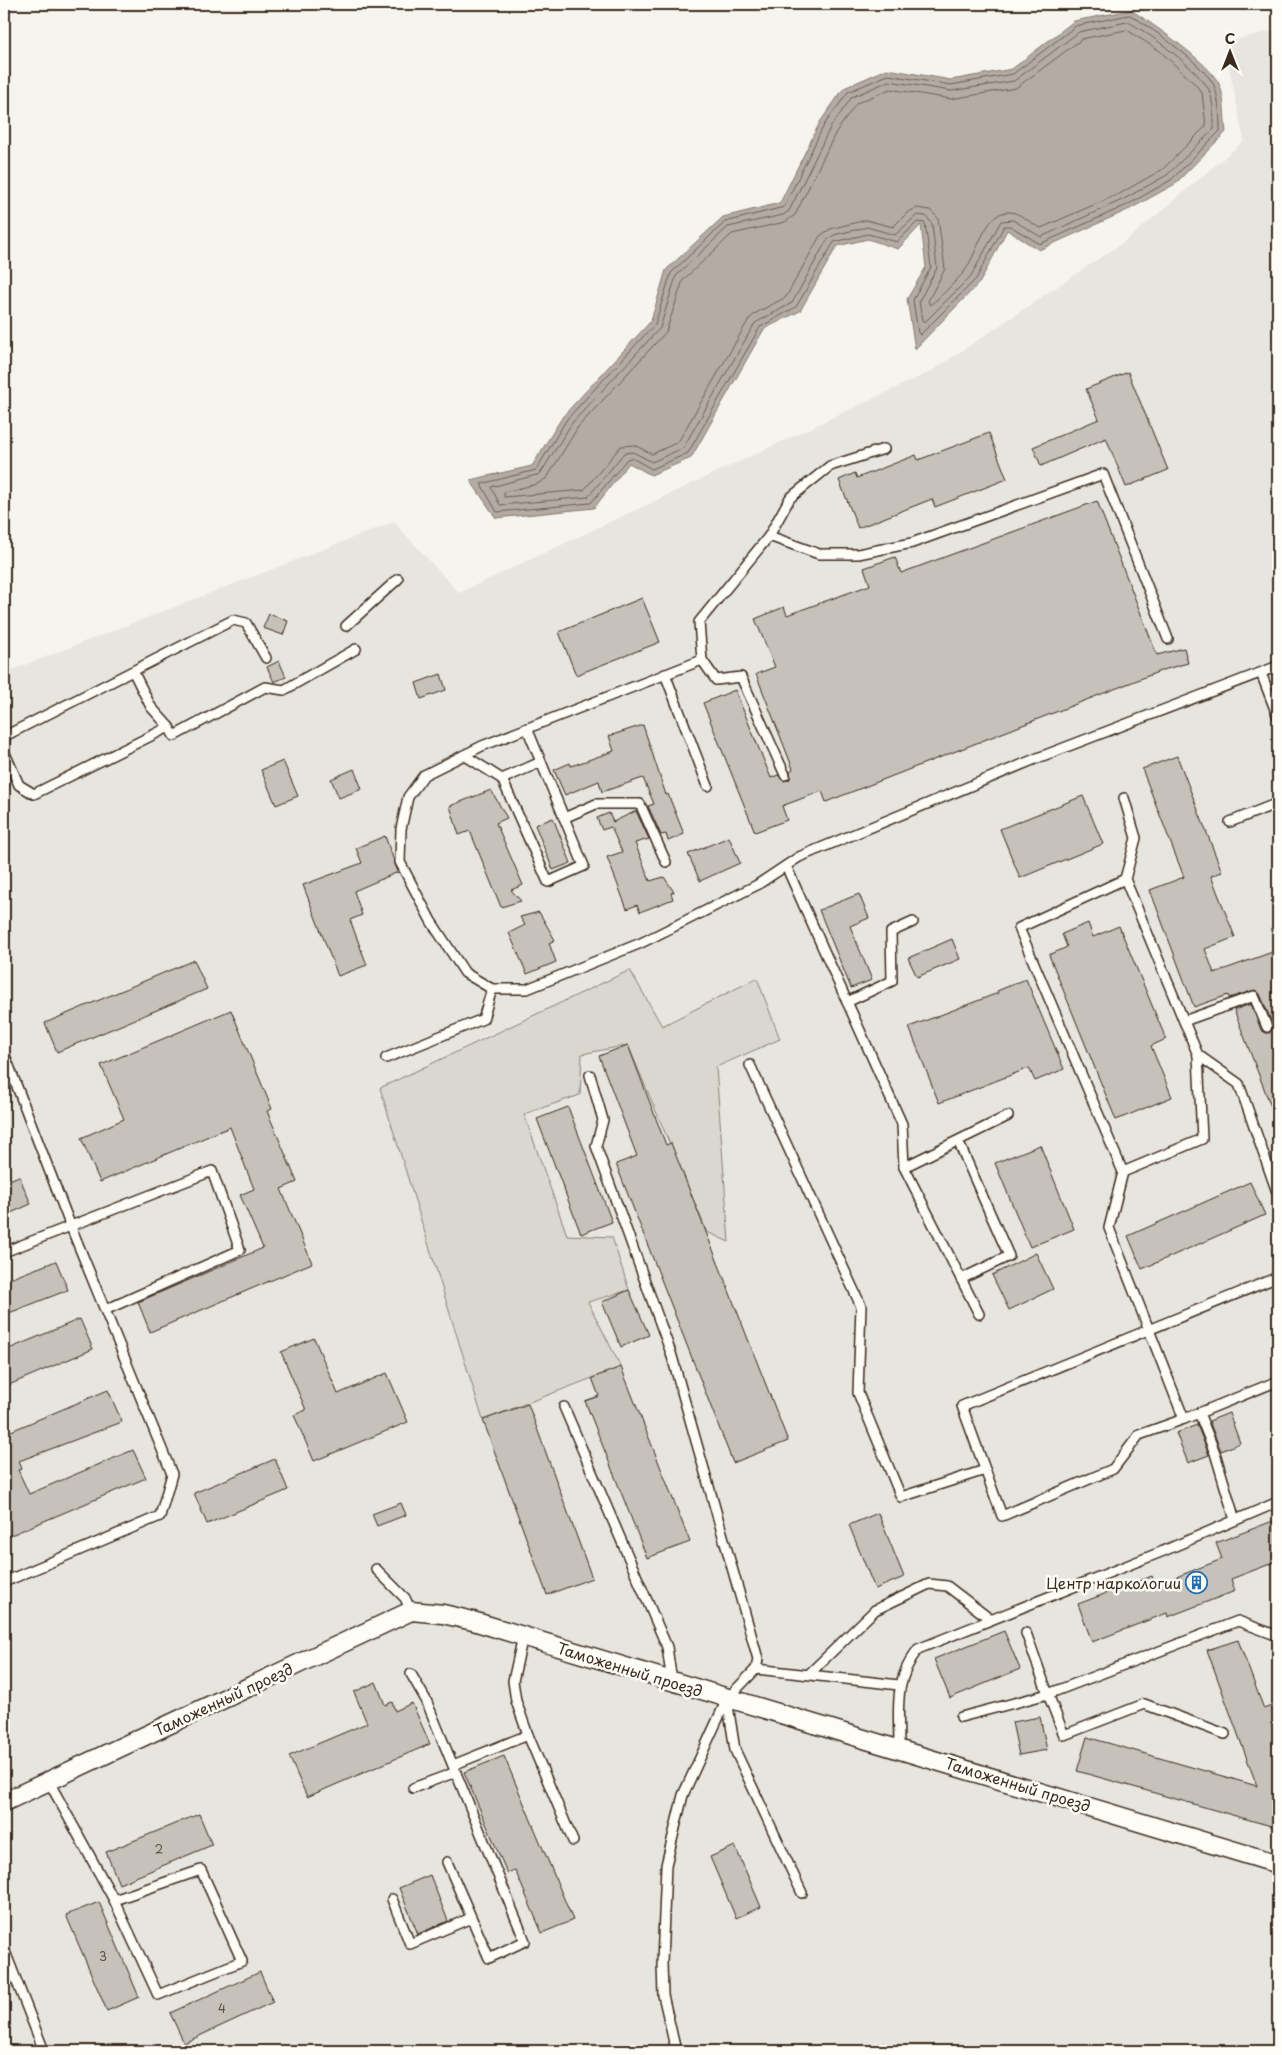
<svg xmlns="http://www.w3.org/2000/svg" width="1282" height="2055" font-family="'Playpen Sans',sans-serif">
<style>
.built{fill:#e7e5df}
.green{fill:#dad6d0;stroke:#8a8077}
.water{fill:#b4aca4;stroke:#84786e}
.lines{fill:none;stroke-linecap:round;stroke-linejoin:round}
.shore{stroke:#6b5e54;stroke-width:1}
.building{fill:#c7c1bb;stroke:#3b2a1e}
.lane-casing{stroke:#3b2a1e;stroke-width:12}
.street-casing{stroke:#3b2a1e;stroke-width:21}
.lane{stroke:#fdfcf7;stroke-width:9}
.street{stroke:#fdfcf7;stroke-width:18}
.labels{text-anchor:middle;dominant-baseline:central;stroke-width:5;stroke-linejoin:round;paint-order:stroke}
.number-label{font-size:12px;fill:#5e5045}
.poi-label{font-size:15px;fill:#3b2a1e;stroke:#fdfcf7;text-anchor:end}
.street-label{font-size:15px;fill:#3b2a1e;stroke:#fdfcf7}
</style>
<rect width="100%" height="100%" fill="#f5f4ee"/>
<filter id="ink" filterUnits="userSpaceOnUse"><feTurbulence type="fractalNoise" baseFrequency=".02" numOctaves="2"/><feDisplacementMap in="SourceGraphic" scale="10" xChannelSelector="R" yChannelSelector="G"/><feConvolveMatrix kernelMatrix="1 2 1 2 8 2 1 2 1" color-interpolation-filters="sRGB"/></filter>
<g filter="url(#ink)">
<polygon class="built" points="1278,29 1278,2051 4,2051 4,673 394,522 459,593 932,371 1128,239 1244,141 1224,43"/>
<polygon class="green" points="630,970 662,1026 757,978 780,1039 716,1067 729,1242 707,1232 628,1045 582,1054 580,1095 524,1114 567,1235 612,1237 629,1290 588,1302 621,1367 483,1420 380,1088"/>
<path class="water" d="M1131,10C1152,24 1211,63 1220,86C1225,99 1224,118 1226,132L1175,184L1130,209L1039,250L1007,230L980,282L915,349L907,299L926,267L921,225L898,249L868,239L837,246L800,311L764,329L691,458L651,475L629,463L594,508L496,518L470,480L532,466L563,416L651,321L666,270L723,217L780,203L820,122L844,88L887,69L951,80L1012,69L1074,21Z"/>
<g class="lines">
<g class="shore">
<path d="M1130,15C1150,27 1208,67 1215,88C1219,100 1220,119 1220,131L1171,180L1127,205L1040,244L1010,226H1004L976,279L920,335L918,333L913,300L931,267L925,223L917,222L897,242L868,234L834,242L796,307L760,327L688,453L652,469L632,458L627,459L591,503L497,512L481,484L536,470L567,419L655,324L671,273L725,222L784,207L824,125L848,92L888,75L951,85L1013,74L1076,26Z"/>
<path d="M1128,22C1147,31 1200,71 1209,90C1213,99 1214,118 1214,129L1167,175L1124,199L1041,237L1013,220L1001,221L971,276L925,322L922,320L919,301L937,268L932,224L926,216L917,215L895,235L867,227L834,235L827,240L792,303L755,323L683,448L652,462L633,452L624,453L588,497L500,505L491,487L540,474L572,423L660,328L676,276L728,227L783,215L789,211L830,128L852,97L889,81L951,91L1014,81L1079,32Z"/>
<path d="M1127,30L1160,51L1195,84L1202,93L1206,126L1163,169L1121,193L1041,228C1030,224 1020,211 1007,212C985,213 976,257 964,272C954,283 942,296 930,305L928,301L945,269L938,218L930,210L917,208L908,212L893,227L866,220L830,229L820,236L786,297L756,313L749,319L678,442L652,454L634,445L621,446L584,490L504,497V492L537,484L547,478L578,427L666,332L683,280L732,234L785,222L795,215L836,132L857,103L890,89L951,99L1016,88L1082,39Z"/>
</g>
</g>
<g class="building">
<polygon points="1128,372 1168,470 1126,487 1106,438 1041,466 1033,447 1099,419 1086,389"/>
<polygon points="989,433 1007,479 935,507 932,499 858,528 839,480 855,473 857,478 916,455 918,460"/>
<polygon points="1097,501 1157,655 1184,648 1188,663 1163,670 826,802 822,791 782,806 787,820 755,832 703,703 735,690 771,778 778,775 784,781 790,779 790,771 793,769 756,674 775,667 755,619 784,607 787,615 870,585 864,568 895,557 901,573"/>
<polygon points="642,598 660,642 576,675 559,632"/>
<polygon points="269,614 288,621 283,635 263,628"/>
<polygon points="279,661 286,677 274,682 267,667"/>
<polygon points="441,674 446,690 421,699 416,683"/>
<polygon points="643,725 666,795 668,794 684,834 668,841 666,834 661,835 648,806 654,804 643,778 602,792 599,781 565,795 554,770 570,763 571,766 614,751 609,736"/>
<polygon points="1177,756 1222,872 1211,876 1235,937 1205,949 1214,973 1278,950 1278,1125 1234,1010 1251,1004 1261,1030 1266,1033 1270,1033 1273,1025 1260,994 1255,990 1229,998 1228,995 1194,1007 1150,890 1184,877 1142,769"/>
<polygon points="283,761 298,796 276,805 261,770"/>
<polygon points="354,769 362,789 339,798 331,779"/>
<polygon points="491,790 507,818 496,823 523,885 511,890 521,901 501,907 470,831 459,835 450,806"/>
<polygon points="1083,796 1103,844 1020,878 1000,829"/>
<polygon points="636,811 649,839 635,843 650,881 664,877 674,892 671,893 673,899 640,912 637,905 627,909 607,857 622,852 611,827 602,830 597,818 609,813 613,822"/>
<polygon points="553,818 571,863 553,870 535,825"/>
<polygon points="385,836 398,872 354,891 362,915 350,920 367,965 338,976 303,885 362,863 356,848"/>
<polygon points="729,837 740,863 700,881 688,854"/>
<polygon points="859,894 869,918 850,926 872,980 851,988 819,910"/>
<polygon points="539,912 555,940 549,943 556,962 527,974 509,933 525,925 520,917"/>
<polygon points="1088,923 1093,937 1119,926 1166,1039 1151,1046 1172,1097 1116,1120 1049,955 1067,947 1062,934"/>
<polygon points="952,939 960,959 917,977 908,958"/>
<polygon points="194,960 207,989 57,1052 45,1023"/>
<polygon points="1026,979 1064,1069 1035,1081 1029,1068 939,1103 909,1027 998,993 997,991"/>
<polygon points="231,1010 272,1109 267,1111 297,1182 281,1189 312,1263 150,1332 138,1302 263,1248 240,1195 254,1189 230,1127 100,1182 81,1138 124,1119 101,1065"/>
<polygon points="628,1045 666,1145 671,1143 788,1441 733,1463 616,1164 637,1156 599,1056"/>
<polygon points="568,1107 612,1222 581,1234 537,1119"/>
<polygon points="1040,1145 1074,1229 1030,1247 995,1163"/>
<polygon points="19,1176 31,1204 4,1216 4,1182"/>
<polygon points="1250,1182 1265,1215 1142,1269 1128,1236"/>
<polygon points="1036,1253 1053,1289 1009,1310 992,1275"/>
<polygon points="56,1261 68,1290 4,1315 4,1281"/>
<polygon points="629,1290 649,1335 621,1347 602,1302"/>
<polygon points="80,1319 93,1349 4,1387 4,1351"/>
<polygon points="314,1338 338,1394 387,1373 408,1422 314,1461 294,1415 306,1410 281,1352"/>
<polygon points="621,1367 690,1542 647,1558 585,1401 599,1396 592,1378"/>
<polygon points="108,1390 122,1422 19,1461 22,1469 18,1470 29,1494 133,1450 146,1478 4,1538 4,1434"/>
<polygon points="528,1404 592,1578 547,1595 483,1420"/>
<polygon points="1229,1413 1240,1443 1221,1451 1209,1421"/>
<polygon points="1197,1425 1209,1455 1188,1463 1176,1433"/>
<polygon points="275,1459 288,1490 207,1524 194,1493"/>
<polygon points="401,1503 406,1515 377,1526 372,1514"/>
<polygon points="878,1513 904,1577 875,1589 849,1525"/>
<polygon points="1278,1519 1278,1561 1231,1579 1235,1591 1168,1617 1167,1613 1092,1642 1078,1604 1152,1576 1156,1585 1222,1559 1216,1543"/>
<polygon points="1004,1631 1020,1669 950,1698 934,1659"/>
<polygon points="1238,1640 1264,1709 1278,1703 1278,1828 1077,1771 1087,1737 1257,1786 1207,1650"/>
<polygon points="376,1682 385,1705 392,1702 395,1711 412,1703 430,1744 307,1797 289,1756 367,1723 354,1692"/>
<polygon points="1040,1717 1047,1750 1019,1755 1012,1722"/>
<polygon points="504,1756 573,1920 542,1933 515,1870 507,1873 464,1772"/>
<polygon points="199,1814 212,1845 119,1884 106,1852"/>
<polygon points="735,1846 761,1907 736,1918 710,1857"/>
<polygon points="430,1875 448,1921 418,1934 399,1888"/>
<polygon points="99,1902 139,1997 107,2011 66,1915"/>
<polygon points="260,1972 273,2002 184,2043 170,2013"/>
</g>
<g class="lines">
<defs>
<g id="lane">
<polyline points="884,449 830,466 790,498 769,536 699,622 702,660 482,746 424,775 408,797 401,829 400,862 431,921 465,973 492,989 527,989 641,943 757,885 799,857 1040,757 1278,666"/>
<polyline points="769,536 819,554 858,554 912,543 1103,474 1168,639"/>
<polyline points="346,626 398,579"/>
<polyline points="702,660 716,680 741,677 785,775"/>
<polyline points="133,671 151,707 169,727 34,794 19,785 4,751 5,736 233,620 246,623 266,658"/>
<polyline points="1261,673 1278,717"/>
<polyline points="665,674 708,786"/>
<polyline points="169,727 174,736 265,687 284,690 356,649"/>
<polyline points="464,755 502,779 548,882 584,866 527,728"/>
<polyline points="502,779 541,762"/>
<polyline points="1124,798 1136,838 1125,879 1198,1055 1239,1084 1278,1195"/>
<polyline points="564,818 596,804 640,804 666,862"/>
<polyline points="1230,822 1278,803"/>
<polyline points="786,866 902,1124 904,1167 979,1314"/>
<polyline points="1125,879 1019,928 1123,1172 1109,1228 1184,1419 1199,1413"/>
<polyline points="847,1002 892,981 891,932 913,922"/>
<polyline points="1184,1021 1254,996 1267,1027"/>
<polyline points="4,1053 71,1227 172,1474 160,1516 4,1582"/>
<polyline points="386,1058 483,1019 492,989"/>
<polyline points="750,1065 861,1306 858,1393 901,1497 985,1470"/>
<polyline points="590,1075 603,1120 596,1146 671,1353 758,1659 756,1669 727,1699 683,1795 666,1865 662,1963 663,1995 676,2051"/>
<polyline points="958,1141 1009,1256 961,1279"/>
<polyline points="904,1167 1008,1116"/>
<polyline points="1123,1172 1202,1139 1198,1055"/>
<polyline points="4,1252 212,1171 240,1250 105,1310"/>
<polyline points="564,1407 667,1647 672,1682"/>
<polyline points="1184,1419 1139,1435 1113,1469 1002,1516 962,1406 1278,1277"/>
<polyline points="1235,1520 1215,1453 1199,1413 1278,1381"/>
<polyline points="376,1569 405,1598 411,1611"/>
<polyline points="1026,1633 1048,1694 1238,1621 1278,1636"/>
<polyline points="756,1669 899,1685"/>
<polyline points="411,1674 426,1700 525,1941 489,1958 447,1862"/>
<polyline points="809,1674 875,1610 929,1584 947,1586 990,1619"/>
<polyline points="727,1699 735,1750 802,1893"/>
<polyline points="961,1717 1048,1694 1064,1735 1144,1704 1225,1734"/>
<polyline points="528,1735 573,1841"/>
<path d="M899,1747C899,1708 893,1682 918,1649L1161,1552L1278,1502"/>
<polyline points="453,1765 528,1735 516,1701 513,1681 523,1636"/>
<polyline points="48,1780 114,1900 158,1995 242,1961 201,1870 114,1900"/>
<polyline points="413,1788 456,1772"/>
<polyline points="392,1899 410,1944 471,1918"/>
<polyline points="4,1949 44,2051"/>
</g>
<polyline id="street" points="4,1802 411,1611 443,1614 473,1621 1278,1864"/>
</defs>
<use href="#lane" class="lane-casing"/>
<use href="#street" class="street-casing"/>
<use href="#lane" class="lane"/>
<use href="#street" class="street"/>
</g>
</g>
<defs>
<symbol id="building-ring" viewBox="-11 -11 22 22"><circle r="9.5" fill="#fdfcf7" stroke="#1f6fb2" stroke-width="1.5"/><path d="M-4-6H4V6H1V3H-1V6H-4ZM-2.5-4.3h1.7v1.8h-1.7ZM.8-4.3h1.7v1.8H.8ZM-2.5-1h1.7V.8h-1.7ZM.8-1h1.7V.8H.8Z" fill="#1f6fb2"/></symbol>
</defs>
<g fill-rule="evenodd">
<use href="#building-ring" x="1184" y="1570" width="25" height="25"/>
</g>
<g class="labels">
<g class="number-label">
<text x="159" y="1849">2</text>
<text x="103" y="1956">3</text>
<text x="222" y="2008">4</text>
</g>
<g class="poi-label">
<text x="1181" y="1582">Центр наркологии</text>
</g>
<g class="street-label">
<text transform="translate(630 1669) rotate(17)">Таможенный проезд</text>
<text transform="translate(223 1699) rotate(-25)">Таможенный проезд</text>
<text transform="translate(1018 1784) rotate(17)">Таможенный проезд</text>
</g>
</g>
<rect width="1282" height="2055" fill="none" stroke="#fdfcf7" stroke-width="20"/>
<rect x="10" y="10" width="1262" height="2035" fill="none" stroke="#3b2a1e" stroke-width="2" filter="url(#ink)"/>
<g transform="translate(1230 52)" stroke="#fdfcf7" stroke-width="4" paint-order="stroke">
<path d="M0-4L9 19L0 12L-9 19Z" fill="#3b2a1e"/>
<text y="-8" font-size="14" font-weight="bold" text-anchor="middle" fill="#3b2a1e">С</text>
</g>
</svg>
